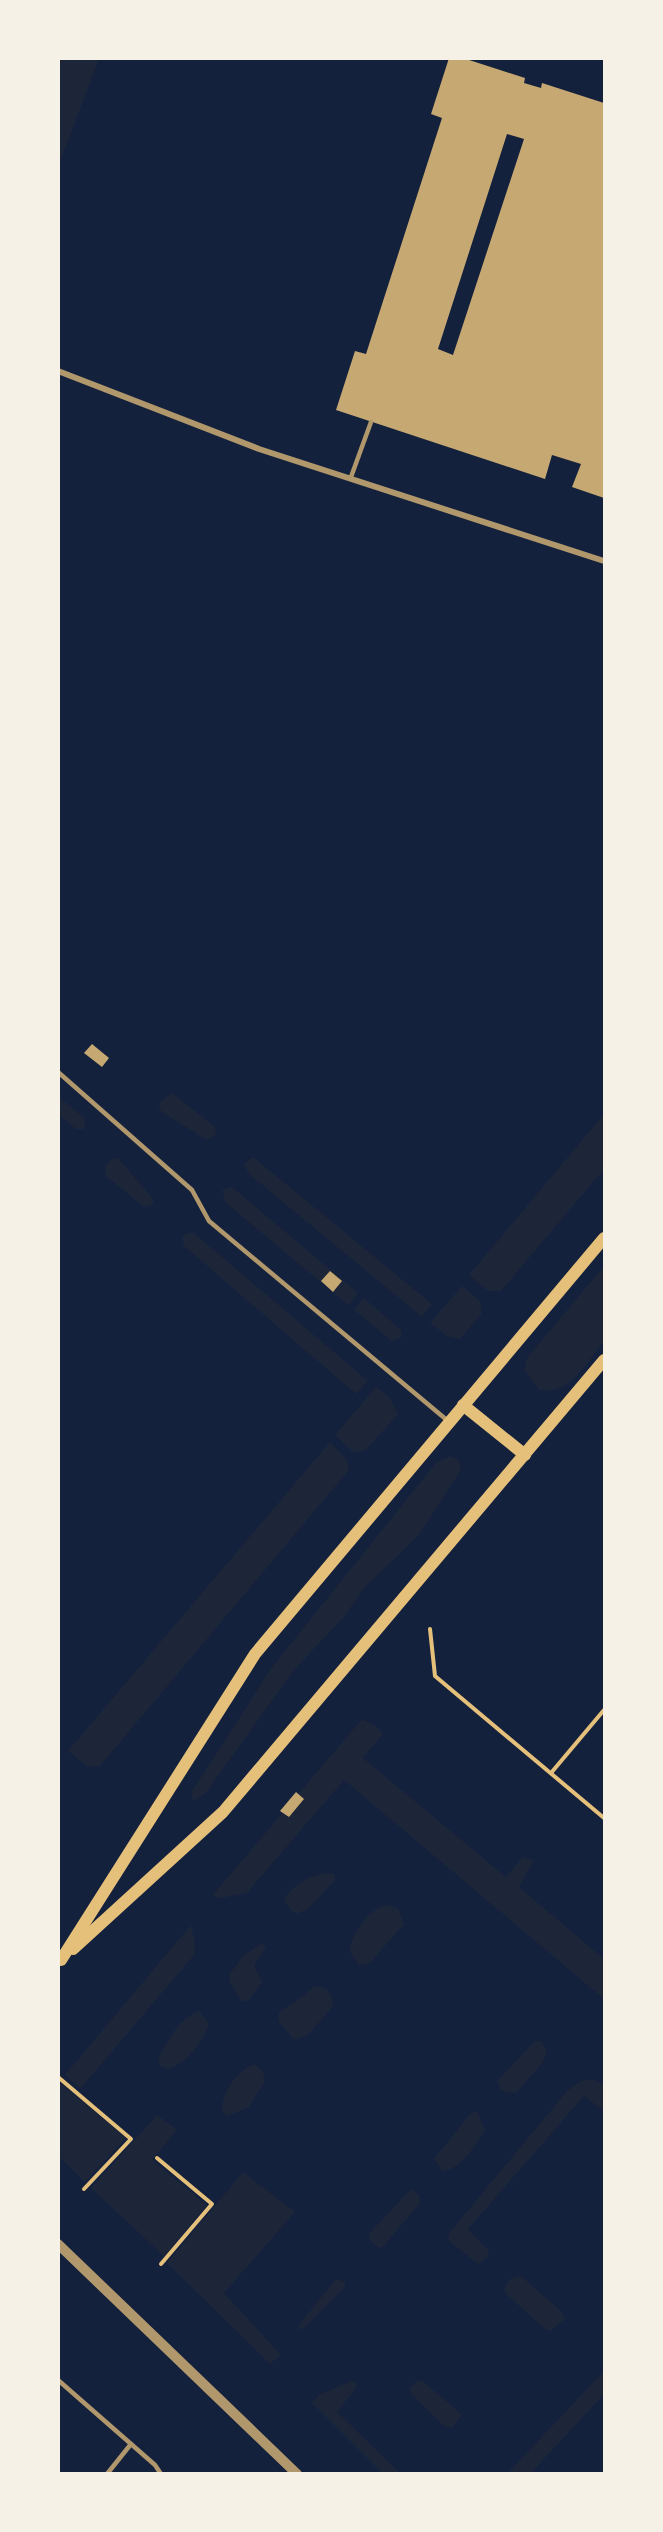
<svg xmlns="http://www.w3.org/2000/svg" width="663" height="2532" font-family="'Work Sans',sans-serif">
<style>
.green{fill:#1d2539}
.building{fill:#c6a872;fill-rule:evenodd}
.lines{fill:none;stroke-linecap:round;stroke-linejoin:round}
.path{stroke:#e5c07b;stroke-width:4}
.service{stroke:#b1986c;stroke-width:4.5}
.minor{stroke:#b1986c;stroke-width:6}
.tertiary{stroke:#b1986c;stroke-width:10}
.secondary{stroke:#e5c07b;stroke-width:12}
</style>
<rect width="100%" height="100%" fill="#14213d"/>
<g class="green">
<polygon points="59,58 99,59 59,164 58,59"/>
<polygon points="172,1093 215,1127 216,1134 211,1138 205,1139 162,1112 159,1108 160,1102"/>
<polygon points="58,1096 85,1119 84,1129 76,1129 59,1115"/>
<polygon points="604,1114 604,1169 501,1291 488,1291 469,1275"/>
<polygon points="253,1157 432,1304 422,1317 249,1174 244,1164"/>
<polygon points="118,1158 154,1200 152,1205 144,1207 106,1176 105,1166 112,1159"/>
<polygon points="232,1187 358,1293 348,1305 226,1203 222,1190"/>
<polygon points="187,1233 194,1233 368,1381 356,1394 184,1246 182,1237"/>
<path d="M604,1266V1341C587,1362 570,1396 539,1390L524,1370L527,1358Z"/>
<polygon points="462,1286 480,1301 482,1313 460,1339 447,1336 430,1323"/>
<polygon points="364,1298 401,1330 402,1337 392,1341 354,1310"/>
<polygon points="376,1387 389,1397 398,1414 365,1451 353,1452 335,1435"/>
<polygon points="330,1442 347,1460 349,1470 100,1766 88,1767 68,1751"/>
<polygon points="450,1456 457,1459 461,1466 459,1473 419,1535 366,1586 343,1618 294,1670 205,1794 193,1801 191,1793 272,1667 436,1463"/>
<polygon points="362,1719 376,1726 383,1734 363,1758 506,1877 523,1857 534,1860 519,1887 604,1959 604,1999 344,1780 247,1893 221,1898 212,1896"/>
<path d="M325,1873L334,1874L335,1880L308,1909L296,1914L290,1909L284,1899C292,1885 309,1876 325,1873Z"/>
<path d="M386,1905L398,1908L404,1924L370,1963L359,1965L350,1952C350,1934 369,1909 386,1905Z"/>
<polygon points="191,1925 195,1944 194,1955 80,2089 65,2075"/>
<polygon points="262,1943 266,1948 254,1965 262,1982 248,2001 242,2001 230,1983 229,1975 244,1955"/>
<path d="M315,1986C327,1986 333,1994 333,2006L308,2035L294,2040L278,2020L279,2012L302,1997Z"/>
<path d="M199,2011L209,2024C203,2042 187,2063 168,2069L160,2066L158,2059C168,2041 178,2019 199,2011Z"/>
<polygon points="535,2041 541,2041 547,2052 543,2062 517,2092 508,2093 501,2090 497,2081"/>
<path d="M255,2064L263,2072L265,2081L249,2107L228,2116L223,2112C218,2096 239,2068 255,2064Z"/>
<polygon points="592,2079 604,2084 604,2111 584,2096 468,2229 489,2251 488,2257 478,2264 448,2240 450,2232 567,2091 581,2081"/>
<polygon points="59,2082 126,2138 85,2182 59,2157"/>
<path d="M477,2111L485,2131C475,2144 461,2171 442,2171L434,2159L471,2113Z"/>
<polygon points="157,2115 177,2130 152,2160 207,2205 164,2256 91,2188"/>
<polygon points="243,2172 295,2212 224,2293 281,2355 270,2364 167,2263"/>
<path d="M411,2189L419,2195L420,2203L382,2248C374,2246 370,2243 369,2234Z"/>
<polygon points="521,2276 562,2312 565,2319 551,2331 545,2329 505,2293 505,2286 510,2279"/>
<polygon points="336,2279 345,2282 345,2287 302,2330 298,2326"/>
<polygon points="604,2371 604,2394 531,2473 508,2473"/>
<polygon points="418,2380 424,2382 462,2415 452,2428 444,2426 412,2395 409,2388"/>
<polygon points="352,2381 356,2383 356,2388 337,2412 400,2473 382,2473 312,2403 320,2394"/>
</g>
<g class="building">
<path d="M449,58H463L525,78L524,83L541,88L542,83L604,103V498L572,487L581,464L552,455L545,479L336,410L355,351L366,354L442,118L431,114ZM507,134L524,139L453,355L438,349Z"/>
<polygon points="92,1044 109,1058 102,1067 84,1053"/>
<polygon points="330,1271 342,1281 333,1292 321,1281"/>
<polygon points="296,1792 304,1799 289,1817 280,1811"/>
</g>
<g class="lines">
<g class="path">
<polyline points="430,1629 435,1676 604,1818"/>
<polyline points="551,1773 604,1710"/>
<polyline points="58,2077 131,2139 84,2189"/>
<polyline points="157,2158 212,2204 161,2264"/>
</g>
<g class="service">
<polyline points="351,477 371,422"/>
<polyline points="58,1072 192,1190 209,1221 448,1421"/>
<polyline points="58,2380 155,2465 161,2474"/>
<polyline points="107,2474 131,2444"/>
</g>
<polyline class="minor" points="58,371 259,449 604,561"/>
<polyline class="tertiary" points="58,2244 297,2474"/>
<g class="secondary">
<polyline points="463,1405 525,1455"/>
<polyline points="73,1949 223,1812 604,1360"/>
<polyline points="61,1960 255,1654 604,1238"/>
</g>
</g>
<rect width="663" height="2532" fill="none" stroke="#f6f1e7" stroke-width="120"/>
</svg>
